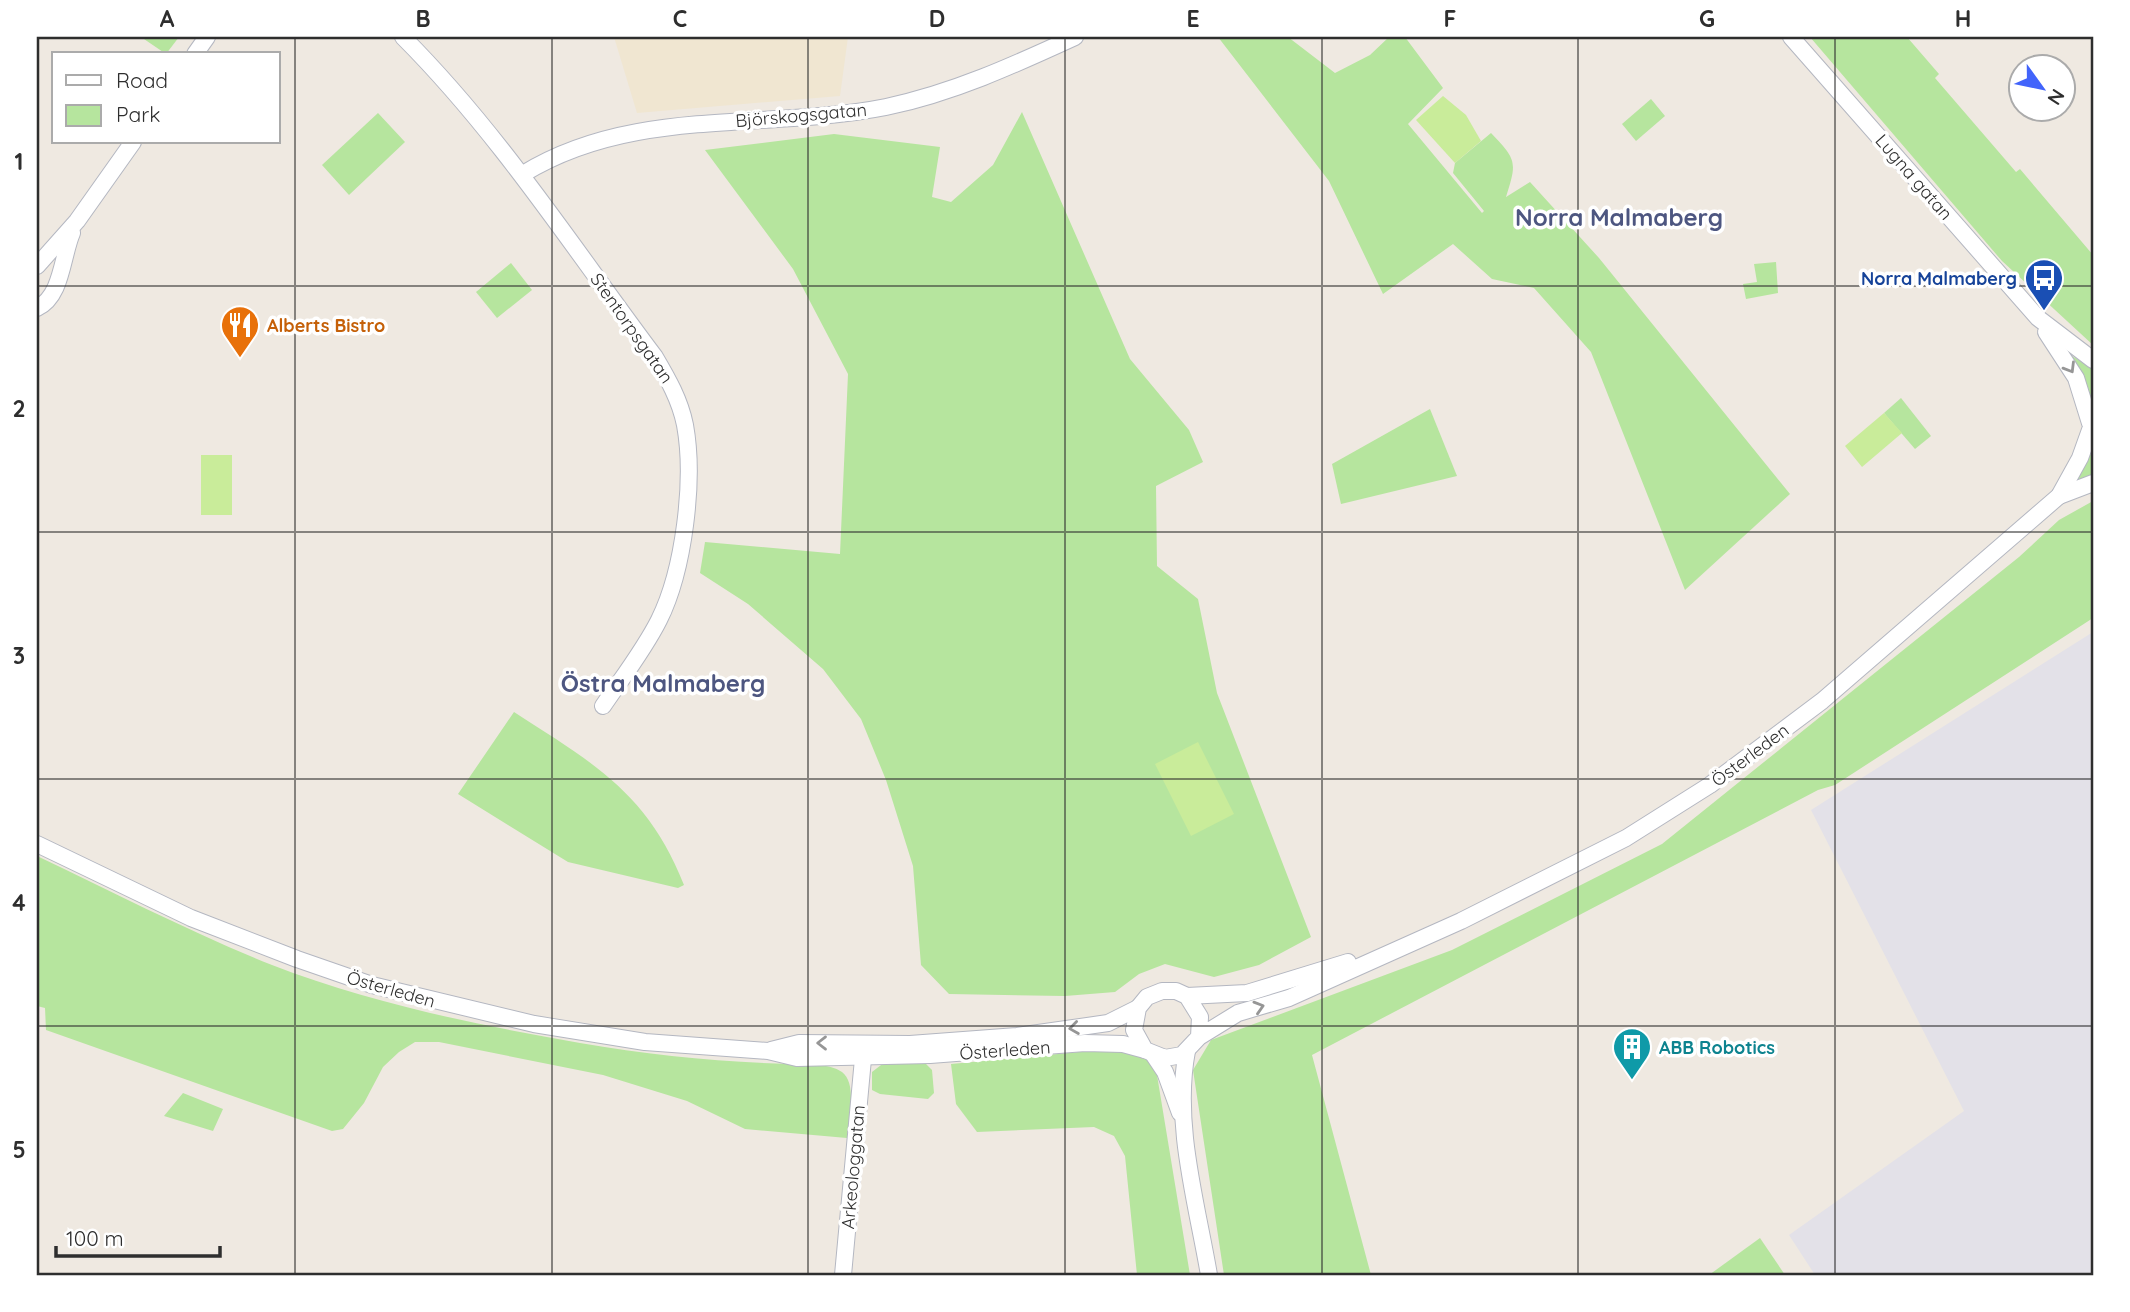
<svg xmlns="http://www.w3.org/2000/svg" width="2130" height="1312" font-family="Quicksand,sans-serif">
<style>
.industrial{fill:#e3e1e8}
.education{fill:#f0e6d1}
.green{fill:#b6e59e}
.pitch{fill:#c9ec9a}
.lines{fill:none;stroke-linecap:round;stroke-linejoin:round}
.secondary-casing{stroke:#b4b7c1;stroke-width:18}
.secondary{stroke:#fff;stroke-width:16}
.oneway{stroke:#969696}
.grid{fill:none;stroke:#2e2e2e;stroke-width:2;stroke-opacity:0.55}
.labels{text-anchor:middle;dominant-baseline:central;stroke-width:7;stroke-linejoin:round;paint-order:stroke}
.street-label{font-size:18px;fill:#2e2e2e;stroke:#fff}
.transit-label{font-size:18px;font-weight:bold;fill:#164399;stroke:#fff;text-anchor:end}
.food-label{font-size:18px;font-weight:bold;fill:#c56008;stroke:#fff;text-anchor:start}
.culture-label{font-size:18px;font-weight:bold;fill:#0d838f;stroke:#fff;text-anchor:start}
.district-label{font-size:24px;font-weight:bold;fill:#4d5680;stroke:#fff}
.neatline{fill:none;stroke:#2e2e2e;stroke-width:2.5}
.grid-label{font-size:23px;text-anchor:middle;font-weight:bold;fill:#2e2e2e}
</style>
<rect width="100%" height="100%" fill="#efe9e1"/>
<polygon class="industrial" points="2093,632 2093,1275 1815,1275 1789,1235 1964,1111 1811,810"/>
<polygon class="education" points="614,37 848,37 840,96 637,113"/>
<g class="green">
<polygon points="141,37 179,37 166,54"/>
<path d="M1218,37H1288L1335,73L1370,55L1389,37H1405L1443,88L1408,124L1482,213L1484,211L1453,173L1455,163L1491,133C1517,160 1517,162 1506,197L1530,182L1599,258L1790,494L1685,590L1591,352L1534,288L1492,279L1453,244L1383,294L1329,181Z"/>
<polygon points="1810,37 1907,37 1939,74 1935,78 2016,172 2020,169 2093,255 2093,345 2002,261"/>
<polygon points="1651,99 1665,116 1636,141 1622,124"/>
<polygon points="1022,112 1130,359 1189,430 1203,462 1156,486 1157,566 1198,599 1217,693 1311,937 1259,965 1214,977 1165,964 1139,974 1115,992 1065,996 949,994 921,965 913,866 886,780 861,719 823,669 748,604 700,573 705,542 840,554 848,374 793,269 705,150 834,134 940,147 932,197 951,202 993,165"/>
<polygon points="378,113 405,142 349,195 322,165"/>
<polygon points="1776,262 1778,293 1746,299 1743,284 1757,282 1754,264"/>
<polygon points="511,263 532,290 497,318 476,292"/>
<polygon points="2072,356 2093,368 2092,400"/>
<polygon points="1901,398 1931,436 1915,449 1884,413"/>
<polygon points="1430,409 1457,476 1341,504 1332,464"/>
<polygon points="2089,453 2093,458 2093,477 2076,482"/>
<polygon points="2093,501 2093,618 1835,785 1818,790 1312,1055 1371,1275 1224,1275 1193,1070 1211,1040 1452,950 1662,844 2019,557 2059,520"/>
<path d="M514,712C593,763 648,793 684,885L678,888L568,862L458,794Z"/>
<path d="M37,856C115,893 192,933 272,965C370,1003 477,1025 580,1043C650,1055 719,1062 790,1064C806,1065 829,1063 842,1072C858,1084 848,1122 847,1138L745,1129L687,1101L603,1075L439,1042H415L399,1052L383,1067L364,1103L343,1129L332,1131L46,1030L45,1008L37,1006Z"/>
<polygon points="1121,1048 1155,1063 1190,1275 1137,1275 1125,1156 1114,1136 1094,1127 977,1132 956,1104 951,1064"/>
<polygon points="885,1062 926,1064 932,1070 934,1093 928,1099 880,1094 872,1090 872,1072"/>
<polygon points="183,1093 223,1109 213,1131 164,1116"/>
<polygon points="1760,1238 1785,1275 1709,1275"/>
</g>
<g class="pitch">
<polygon points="1443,96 1466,115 1481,141 1455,163 1416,120"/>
<polygon points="1884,413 1902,433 1862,467 1845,446"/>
<rect x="201" y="455" width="31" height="60"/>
<polygon points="1198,742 1234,814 1191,836 1155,764"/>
</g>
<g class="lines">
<defs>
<g id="secondary">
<path d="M403,37C499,133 573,248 655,357C668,379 680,400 685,425C695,480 684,570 659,620C644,650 622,678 603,706"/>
<polyline points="1791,37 2038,318 2093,360"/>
<polyline points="195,54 207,37"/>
<path d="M523,174C633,106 765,131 886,107C953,93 1014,65 1075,37"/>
<polyline points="37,266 77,221 133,142"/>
<path d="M37,308C62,297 62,256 72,233"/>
<polyline points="2046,332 2076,378 2090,423"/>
<polyline points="2059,496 2093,483"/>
<polyline points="37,844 191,918 297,959 372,985 534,1024 645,1042 768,1051 797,1058 930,1055 1085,1043 1123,1044 1145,1050"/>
<polyline points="1187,996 1247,993 1348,962"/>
<polyline points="1199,1037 1200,1017 1187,996 1176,991 1162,991 1147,997 1138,1008 1134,1030 1145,1050 1165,1058 1182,1055 1199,1037 1238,1013 1289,998 1461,921 1626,838 1710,785 1822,701 2059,496 2080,458 2090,430"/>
<polyline points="771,1050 799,1043 910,1044 1017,1036 1108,1023 1138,1008"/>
<path d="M1187,1051C1173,1123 1197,1204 1209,1275"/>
<polyline points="1153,1054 1165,1072 1180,1113"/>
<polyline points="843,1275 864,1048"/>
</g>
</defs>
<use href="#secondary" class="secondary-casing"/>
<use href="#secondary" class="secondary"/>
</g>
<defs><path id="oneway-chevron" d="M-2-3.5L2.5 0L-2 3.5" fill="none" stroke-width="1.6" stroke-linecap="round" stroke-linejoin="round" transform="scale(1.75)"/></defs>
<g class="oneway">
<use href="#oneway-chevron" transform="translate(2070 368) rotate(59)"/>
<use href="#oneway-chevron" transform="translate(1259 1007) rotate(-17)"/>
<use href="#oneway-chevron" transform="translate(1074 1028) rotate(172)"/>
<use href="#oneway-chevron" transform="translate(822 1043) rotate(180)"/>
</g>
<path class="grid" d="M295,37V1275M552,37V1275M808,37V1275M1065,37V1275M1322,37V1275M1578,37V1275M1835,37V1275M37,286H2093M37,532H2093M37,779H2093M37,1026H2093"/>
<defs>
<symbol id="bus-pin" viewBox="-11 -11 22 30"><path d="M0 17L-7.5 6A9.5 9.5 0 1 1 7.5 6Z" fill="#1a4fb4" stroke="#fff"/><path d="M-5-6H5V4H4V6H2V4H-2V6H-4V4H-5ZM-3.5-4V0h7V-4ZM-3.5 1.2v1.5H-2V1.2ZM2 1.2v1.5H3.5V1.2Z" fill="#fff"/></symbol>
<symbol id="restaurant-pin" viewBox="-11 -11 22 30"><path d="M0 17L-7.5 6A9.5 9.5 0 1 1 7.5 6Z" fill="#e8710a" stroke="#fff"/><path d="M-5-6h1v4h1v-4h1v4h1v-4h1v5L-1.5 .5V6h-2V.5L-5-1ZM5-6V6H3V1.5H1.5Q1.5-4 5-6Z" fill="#fff"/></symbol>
<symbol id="building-pin" viewBox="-11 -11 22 30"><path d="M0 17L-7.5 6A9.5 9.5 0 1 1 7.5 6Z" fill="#0f9aa8" stroke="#fff"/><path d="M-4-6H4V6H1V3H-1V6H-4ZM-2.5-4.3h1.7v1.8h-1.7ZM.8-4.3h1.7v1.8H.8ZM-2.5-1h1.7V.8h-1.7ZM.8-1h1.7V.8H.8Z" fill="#fff"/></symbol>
</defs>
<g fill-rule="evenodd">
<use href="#bus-pin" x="2022" y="256" width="44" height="60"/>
<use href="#restaurant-pin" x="218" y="303" width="44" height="60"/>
<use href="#building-pin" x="1610" y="1025" width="44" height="60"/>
</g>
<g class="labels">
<g class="street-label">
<text transform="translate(801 115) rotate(-5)">Björskogsgatan</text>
<text transform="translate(1914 177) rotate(49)">Lugna gatan</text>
<text transform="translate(632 328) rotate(55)">Stentorpsgatan</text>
<text transform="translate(1750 755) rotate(-37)">Österleden</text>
<text transform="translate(391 989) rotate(16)">Österleden</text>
<text transform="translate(1005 1050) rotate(-4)">Österleden</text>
<text transform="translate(853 1167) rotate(-85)">Arkeologgatan</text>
</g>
<g class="transit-label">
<text x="2017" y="278">Norra Malmaberg</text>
</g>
<g class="food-label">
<text x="267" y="325">Alberts Bistro</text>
</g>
<g class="culture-label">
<text x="1659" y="1047">ABB Robotics</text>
</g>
<g class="district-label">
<text x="1619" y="217">Norra Malmaberg</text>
<text x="663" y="683">Östra Malmaberg</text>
</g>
</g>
<rect width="2130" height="1312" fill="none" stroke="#ffffff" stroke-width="77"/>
<rect x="52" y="52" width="228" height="91" fill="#ffffff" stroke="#ababab" stroke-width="2"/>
<rect x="66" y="75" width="35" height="10" fill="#ffffff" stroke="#ababab" stroke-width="2"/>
<text x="116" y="88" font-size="21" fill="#2e2e2e">Road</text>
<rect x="66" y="105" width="35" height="21" fill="#b6e59e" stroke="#ababab" stroke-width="2"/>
<text x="116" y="122" font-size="21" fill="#2e2e2e">Park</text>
<g transform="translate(2042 88) rotate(123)"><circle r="33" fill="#ffffff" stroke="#ababab" stroke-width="2"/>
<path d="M0-5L12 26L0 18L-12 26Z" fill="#4264fb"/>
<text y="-10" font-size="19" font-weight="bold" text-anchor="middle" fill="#2e2e2e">N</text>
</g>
<path d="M56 1246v10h164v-10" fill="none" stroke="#2e2e2e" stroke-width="3.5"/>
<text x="66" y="1246" font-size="21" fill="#2e2e2e" stroke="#ffffff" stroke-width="5" paint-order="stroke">100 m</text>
<rect x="38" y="38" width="2054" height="1236" class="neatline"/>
<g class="grid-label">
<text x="167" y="27">A</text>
<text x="423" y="27">B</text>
<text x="680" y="27">C</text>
<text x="937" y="27">D</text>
<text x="1193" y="27">E</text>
<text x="1450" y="27">F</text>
<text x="1707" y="27">G</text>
<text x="1963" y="27">H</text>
<text x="19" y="170">1</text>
<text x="19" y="417">2</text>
<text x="19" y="664">3</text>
<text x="19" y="911">4</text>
<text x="19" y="1158">5</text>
</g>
</svg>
